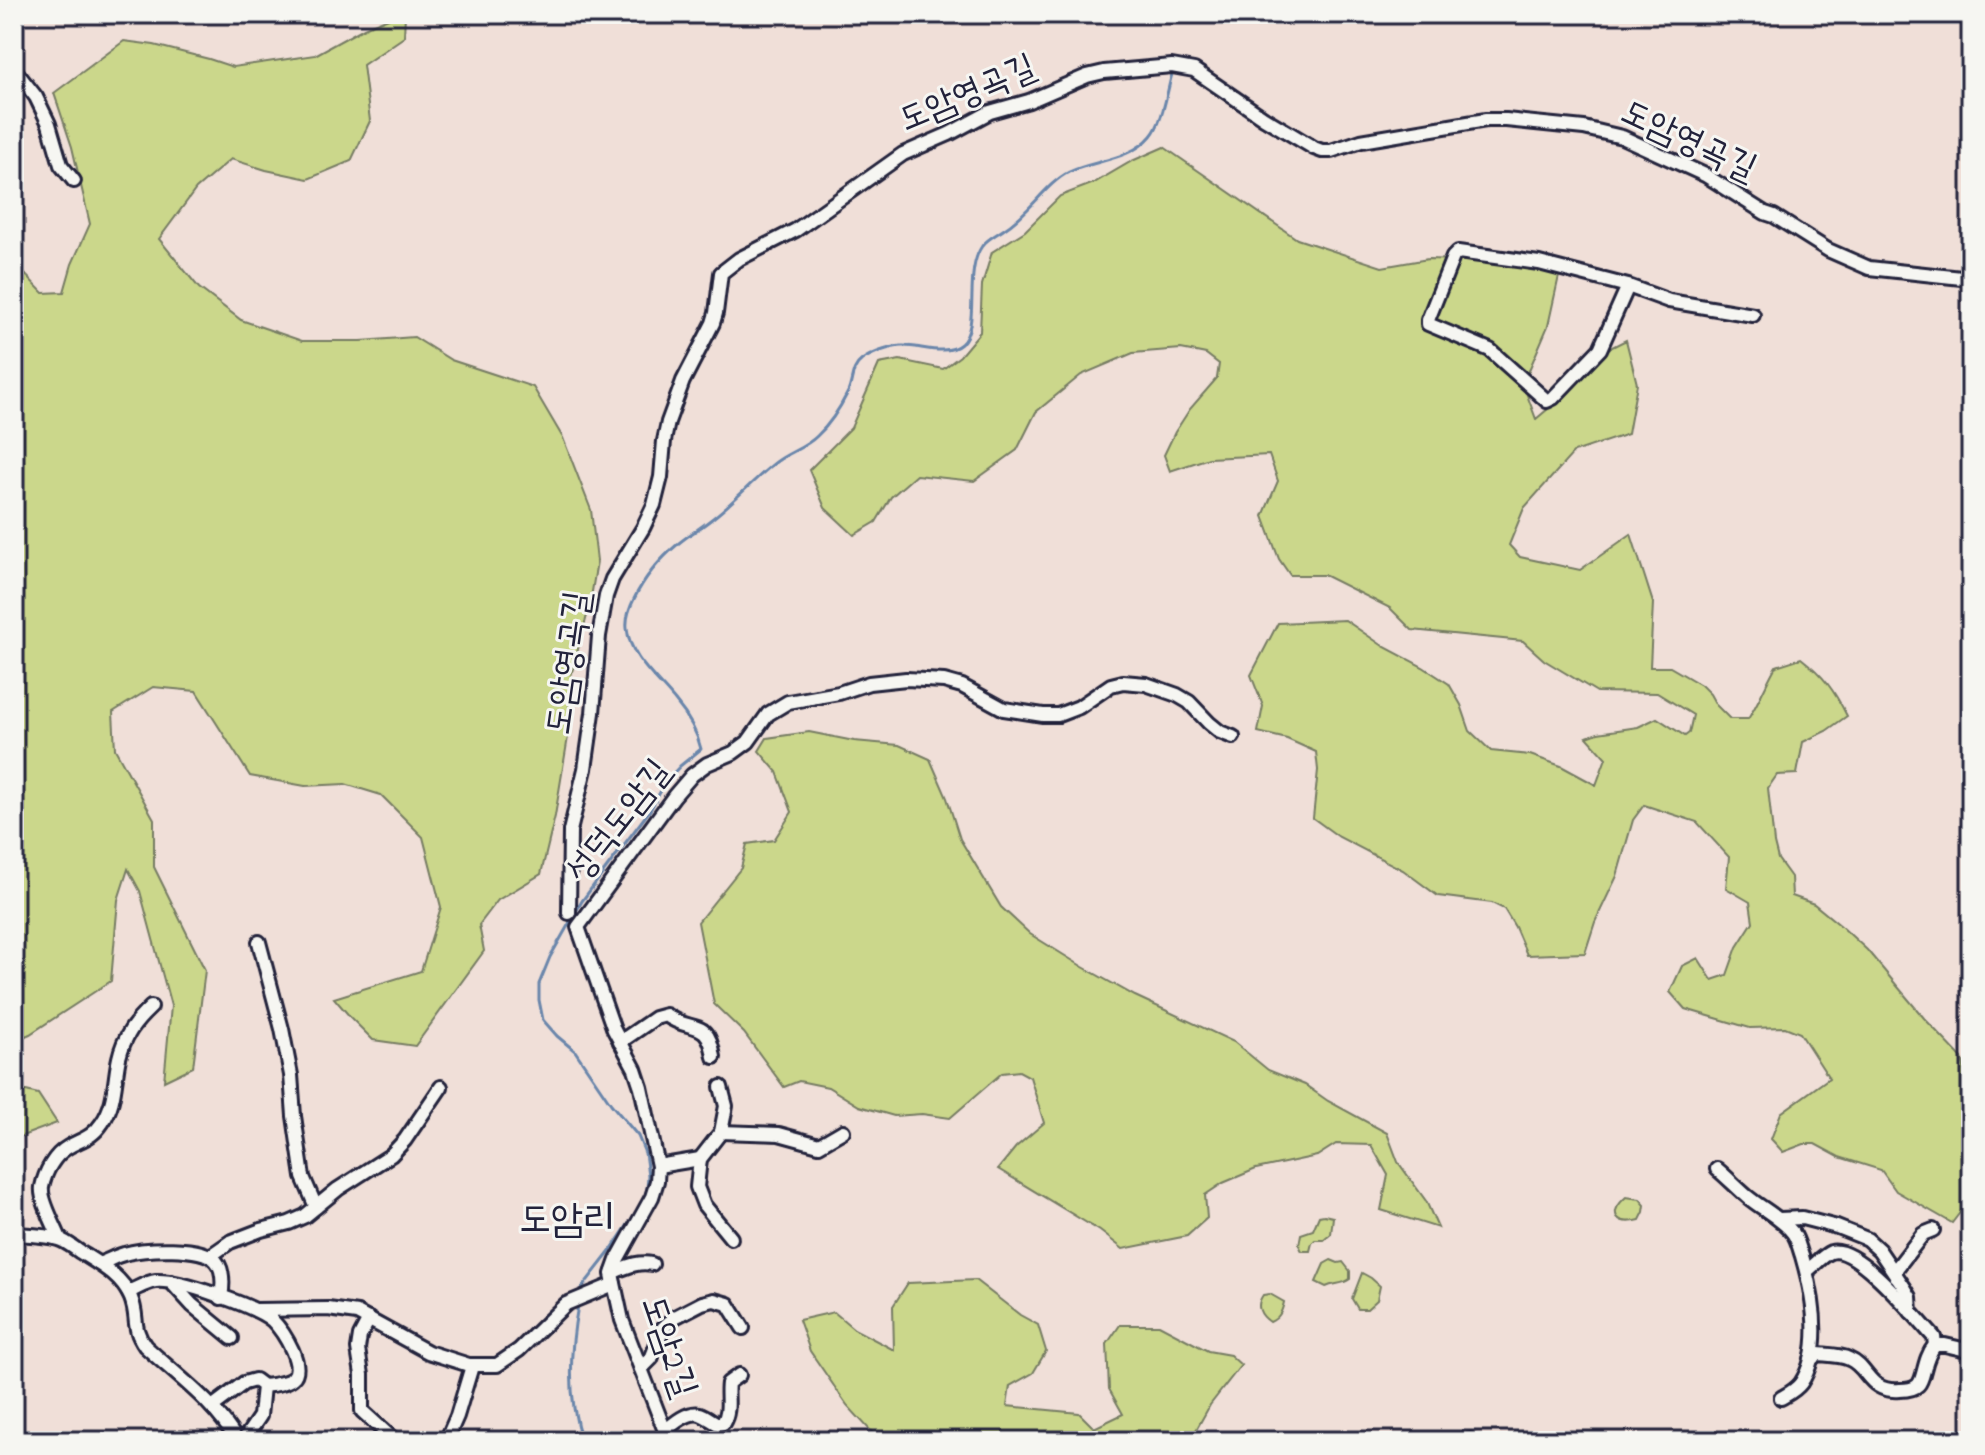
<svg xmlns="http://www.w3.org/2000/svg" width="1985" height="1455" font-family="'Indie Flower','Poor Story',sans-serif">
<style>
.green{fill:#cbd78b;stroke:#767c63;stroke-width:2}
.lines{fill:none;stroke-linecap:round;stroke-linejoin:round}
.stream{stroke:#6a86ab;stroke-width:3}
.minor-casing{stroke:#22223b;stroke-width:18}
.minor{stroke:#f6f6f2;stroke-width:12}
.labels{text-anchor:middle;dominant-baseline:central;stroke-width:6;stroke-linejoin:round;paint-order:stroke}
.street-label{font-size:36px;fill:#22223b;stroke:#f6f6f2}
.quarter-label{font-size:40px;fill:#22223b;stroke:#f6f6f2}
</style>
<rect width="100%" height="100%" fill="#f0dfd8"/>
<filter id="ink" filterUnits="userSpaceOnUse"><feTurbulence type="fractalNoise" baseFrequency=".0125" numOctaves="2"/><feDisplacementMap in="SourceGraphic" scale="16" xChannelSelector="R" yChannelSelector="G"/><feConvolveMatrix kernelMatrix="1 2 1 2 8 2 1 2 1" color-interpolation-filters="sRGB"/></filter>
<g filter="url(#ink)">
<g class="green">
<polygon points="398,14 405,14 404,37 363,65 370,121 351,161 308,179 266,170 231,159 196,189 159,239 199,288 241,320 302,341 361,341 414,337 451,360 533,387 563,438 591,510 597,561 590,604 571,676 568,737 555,816 541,874 498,900 479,925 484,951 415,1046 373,1040 351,1018 334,998 421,971 441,907 423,837 381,795 345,784 305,786 250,776 196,691 153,687 113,712 115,749 154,819 154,867 205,970 193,1067 164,1081 171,1006 140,891 128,869 118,900 111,981 30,1034 14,1041 14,238 16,241 20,269 43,293 64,292 72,264 90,224 72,147 54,93 124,41 154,45 209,59 233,67 315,55 364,28"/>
<path d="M1164,147L1297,239L1382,267L1428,259L1520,262L1559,276L1548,326L1523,384L1536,419L1561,398L1600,353L1626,340L1637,384L1628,434L1574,452L1524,508L1509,545L1520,557L1580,570L1631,534L1653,603L1650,667H1670L1701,685L1710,694L1716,705L1730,719H1748C1759,702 1766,683 1776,666L1801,658C1824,676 1834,690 1847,716L1826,731L1803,742L1797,774L1777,775L1768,788L1774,843L1778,859L1791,877L1792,896L1814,904L1841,926L1867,950L1924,1018L1962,1058L1966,1077L1971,1079V1198L1952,1223L1896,1191L1881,1170L1839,1157L1815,1144H1804L1783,1152L1771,1139L1781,1113L1829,1078L1800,1033L1785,1027L1750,1028L1685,1009L1670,992L1682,966L1698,958L1712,980L1727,975L1737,947L1753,922L1750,902L1726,888L1729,857L1697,822L1644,805L1633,820L1617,876L1595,922L1585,953L1527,955L1515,927L1504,909L1492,903L1438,896L1403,870L1339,837L1313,818L1318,770L1316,752L1287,739L1258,732L1263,706L1251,675L1278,623L1345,620L1383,646L1423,667L1449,684L1461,705L1470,731L1491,751L1530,755L1561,766L1596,785L1606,758L1587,737L1598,733L1638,727L1657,718L1685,736L1689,733L1693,715L1657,693L1597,692L1544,660L1523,641L1412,630L1390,608L1324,575H1290L1279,559L1263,516L1278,481L1269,455L1209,458L1170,471L1164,455L1175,432L1190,409L1217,378L1219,364L1206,354L1181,349L1133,353L1081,375L1036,412L1017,450L974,481L916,475L891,497L876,522L854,535L825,508L809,470L851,428L879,364L900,360L943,369L960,356L980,332L982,285L992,252L1025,231L1060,196L1094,183L1132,161Z"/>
<polygon points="809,732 854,741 899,745 930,759 947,798 960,839 1001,907 1030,934 1083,967 1135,996 1234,1042 1268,1070 1305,1085 1328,1101 1387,1133 1398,1162 1426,1201 1438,1228 1381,1210 1388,1175 1371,1145 1336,1144 1317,1156 1256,1169 1223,1183 1205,1195 1207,1218 1187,1236 1123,1249 1100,1231 998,1169 1016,1147 1044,1123 1030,1077 1019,1071 1002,1073 950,1118 922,1114 894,1116 859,1106 828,1087 799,1081 784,1087 744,1033 714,1004 698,922 741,868 747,844 774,840 792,812 777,772 759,751 767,738"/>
<polygon points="14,1088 38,1094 57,1123 14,1139"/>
<path d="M1626,1197L1640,1199L1645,1205L1644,1212L1640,1220C1617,1226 1607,1214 1626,1197Z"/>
<polygon points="1324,1215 1333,1217 1331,1234 1324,1240 1315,1240 1312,1243 1310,1251 1302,1251 1299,1245 1301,1234 1313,1230 1319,1216"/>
<path d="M1331,1260L1338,1263L1343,1262L1350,1271V1279C1342,1285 1335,1283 1326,1287L1316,1282L1324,1264Z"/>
<polygon points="1362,1273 1371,1278 1380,1286 1377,1300 1367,1309 1358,1309 1352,1299"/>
<polygon points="975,1280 1020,1315 1038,1325 1046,1351 1033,1373 1010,1386 1007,1406 1079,1413 1094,1428 1123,1414 1109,1389 1107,1344 1120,1325 1159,1325 1208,1351 1230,1355 1241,1365 1210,1405 1190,1441 880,1441 847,1405 810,1351 799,1320 834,1312 854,1329 894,1350 893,1306 908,1283"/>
<path d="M1270,1294L1284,1302C1282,1312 1279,1318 1270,1322C1260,1315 1255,1306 1263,1295Z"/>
</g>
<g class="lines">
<g class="stream">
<path d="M643,1201L647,1189L648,1175L645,1153L638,1136L611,1104L575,1051L557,1036L543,1020L539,1000V984L550,957L582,901L650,810L667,780L680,766L701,749C697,732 687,715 676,702C658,679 630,659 627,628C626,619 630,607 634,599C645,576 660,559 679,543C690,534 702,527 713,518C735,501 754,479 776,462C789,452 805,448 817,436C830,424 840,408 848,392C853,381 851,368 862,360C872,353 889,347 902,346C919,345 946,357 961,344C981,326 963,273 982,246C988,238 998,234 1006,228C1029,213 1047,183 1069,172C1095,160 1131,160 1151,136C1163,122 1167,91 1172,74"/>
<polyline points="580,1293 584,1285 609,1253 637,1211"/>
<path d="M578,1305C570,1350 567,1397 582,1441"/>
</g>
<defs>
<g id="minor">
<polyline points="14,69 36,97 49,124 61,165 74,181"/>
<polyline points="1628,286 1600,349 1553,398 1547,401 1490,350 1428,324 1428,320 1453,257 1458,252 1539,263 1628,286 1669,301 1753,315"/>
<polyline points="569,913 570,831 585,769 593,713 599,636 606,596 612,579 643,528 654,505 661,477 664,441 668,422 683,381 713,323 716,313 721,273 739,259 796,230 903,154 949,134 990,112 1029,101 1087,76 1104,72 1172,66 1194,70 1264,118 1314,148 1322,151 1331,151 1361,141 1486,120 1506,120 1584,128 1622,137 1705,175 1765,213 1774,216 1828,250 1869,268 1971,279"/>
<polyline points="259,942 282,1029 291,1075 294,1116 303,1177 316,1207"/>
<path d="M620,1042L655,1018L666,1015C691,1034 708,1016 714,1057"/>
<polyline points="721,1087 726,1106 721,1132 700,1159 697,1187 704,1205 731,1238"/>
<polyline points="721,1132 779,1134 819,1145 843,1131"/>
<polyline points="658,1166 700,1159"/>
<path d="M1717,1169C1728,1178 1738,1189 1749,1198C1764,1210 1781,1218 1793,1233C1798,1240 1799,1248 1802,1256C1813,1294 1824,1348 1801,1383C1796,1390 1788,1394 1781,1398"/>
<polyline points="1780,1219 1802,1218 1837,1227 1867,1239 1879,1250 1904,1287 1910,1297 1911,1312"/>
<path d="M14,1234C28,1235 45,1235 58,1239C66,1241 74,1248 80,1252C99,1264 122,1276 131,1298C139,1318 131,1326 145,1346C177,1376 215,1402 237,1441"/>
<path d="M60,1239C55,1226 40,1200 42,1187C45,1172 54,1155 68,1147C82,1139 92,1138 102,1123C116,1103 114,1080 119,1058C124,1036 135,1022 151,1007"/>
<polyline points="210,1256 230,1242 261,1230 289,1223 305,1216 338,1189 391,1155 405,1140 441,1087"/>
<path d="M101,1263C109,1260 116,1256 124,1254C143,1248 203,1245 216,1261C224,1270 223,1286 221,1298"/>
<path d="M1807,1271C1814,1266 1823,1255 1831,1252C1857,1244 1917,1319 1934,1337L1935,1345"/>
<path d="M613,1272C626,1267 638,1261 652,1264"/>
<polyline points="1896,1276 1896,1269 1923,1234 1933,1230"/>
<polyline points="171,1282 192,1305 232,1338"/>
<path d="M128,1292C136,1289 147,1282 156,1281C178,1279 255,1306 272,1320C281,1329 287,1339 292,1350C305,1380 290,1383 263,1386"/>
<polyline points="256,1310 328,1309 357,1313 428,1352 469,1365 497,1365 519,1350 566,1304 614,1284"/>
<polyline points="369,1319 360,1336 358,1349 362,1375 362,1411 395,1441"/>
<path d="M1811,1359L1818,1354C1828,1355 1841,1355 1849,1359C1869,1367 1868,1393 1900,1390C1906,1390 1914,1389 1918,1385C1925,1378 1923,1359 1935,1345H1945L1971,1351"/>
<polyline points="641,1369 651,1359 663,1328 675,1317 702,1303 714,1300 728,1304 743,1328"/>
<polyline points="212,1407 244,1383 255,1380 263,1386 260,1416 243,1441"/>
<path d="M665,1431C674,1423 688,1411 700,1414C706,1416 712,1421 718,1424L723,1423C731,1410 726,1397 728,1383L739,1375"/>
<polyline points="446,1441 457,1416 472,1366"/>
<polyline points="667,1441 665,1431 622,1320 612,1274 617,1260 652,1197 657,1181 658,1166 641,1087 635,1069 614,1030 578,927 674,796 692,775 707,764 733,753 748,742 768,714 788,702 839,693 869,683 906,679 944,681 962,686 1004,709 1043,715 1058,715 1079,707 1111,685 1123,682 1146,684 1177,695 1189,702 1209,723 1220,732 1233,737"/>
<polyline points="1469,1441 1470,1440"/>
</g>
</defs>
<use href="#minor" class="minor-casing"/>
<use href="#minor" class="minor"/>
</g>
</g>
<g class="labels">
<g class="street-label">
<text transform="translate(968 95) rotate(-23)">도암영곡길</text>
<text transform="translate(1688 142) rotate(25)">도암영곡길</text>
<text transform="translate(570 663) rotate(-82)">도암영곡길</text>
<text transform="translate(620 822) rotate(-52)">성덕도암길</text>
<text transform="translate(667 1347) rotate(71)">도암2길</text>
</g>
<g class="quarter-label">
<text x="567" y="1221">도암리</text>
</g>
</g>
<rect width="1985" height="1455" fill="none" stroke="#f6f6f2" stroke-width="48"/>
<rect x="24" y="24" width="1937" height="1407" fill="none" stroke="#22223b" stroke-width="3" filter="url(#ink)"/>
</svg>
